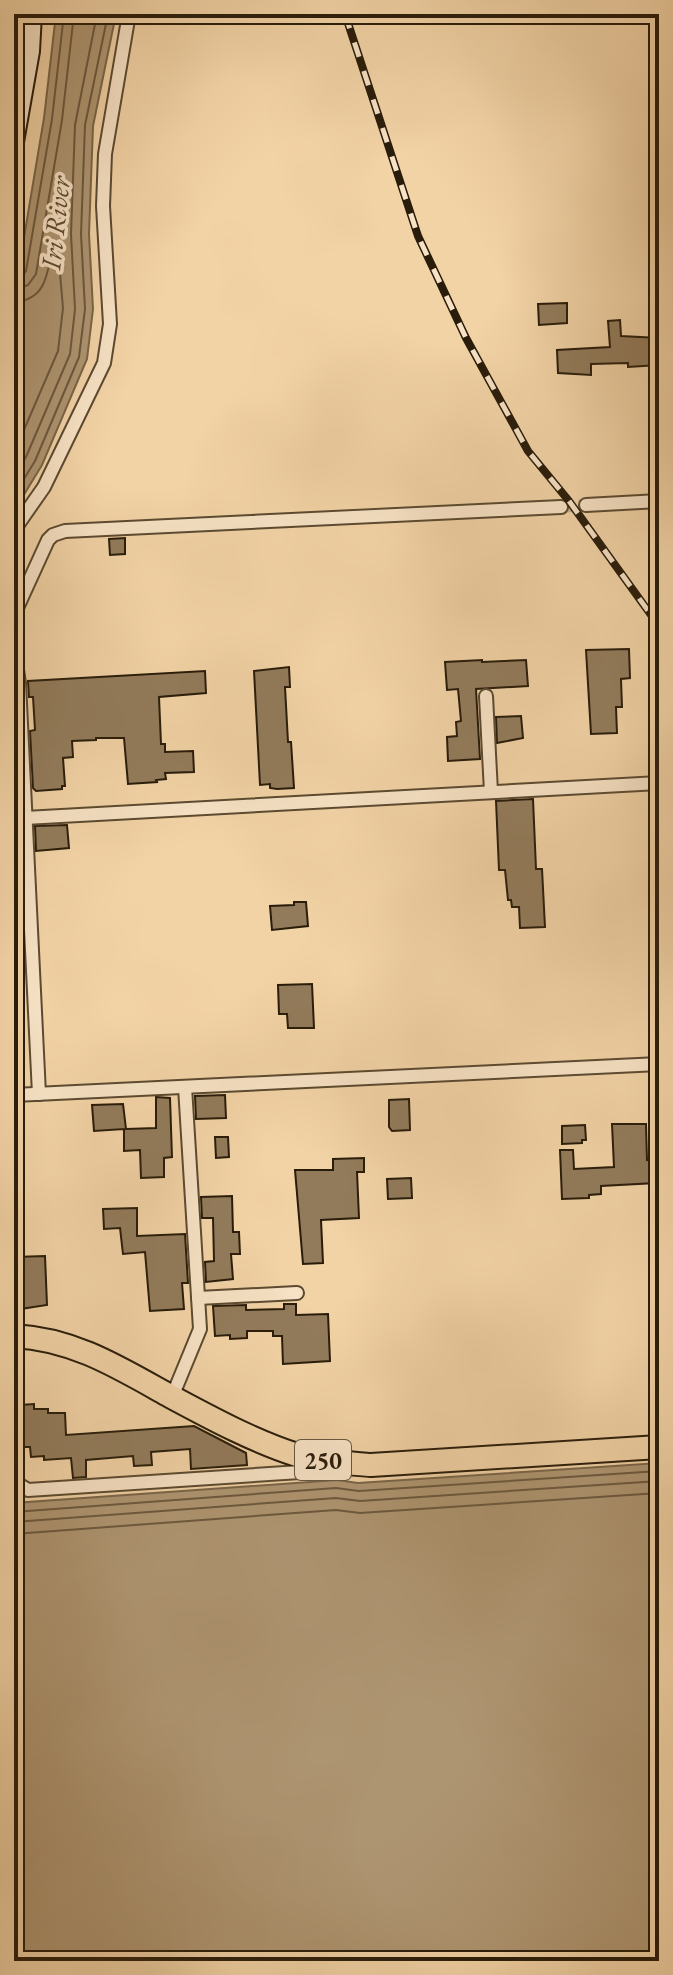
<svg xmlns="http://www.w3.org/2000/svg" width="673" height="1975" font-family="'EB Garamond',serif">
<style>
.water{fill:#ae9571;stroke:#796548;stroke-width:2}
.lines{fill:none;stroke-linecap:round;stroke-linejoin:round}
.shore{stroke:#6c583e;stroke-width:2}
.building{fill:#927b5b;stroke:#291c0a;stroke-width:2}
.minor-tunnel{stroke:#caae87;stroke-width:12;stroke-dasharray:12 6;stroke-linecap:butt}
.minor-casing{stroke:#5b4a31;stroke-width:16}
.secondary-casing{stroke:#291c0a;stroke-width:22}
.trunk-casing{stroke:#291c0a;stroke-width:26}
.minor{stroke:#f7e2c5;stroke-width:12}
.secondary{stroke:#f7e2c5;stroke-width:18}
.trunk{stroke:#f2d3a6;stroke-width:22}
.rail-casing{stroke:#291c0a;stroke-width:8}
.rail{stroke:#f7e2c5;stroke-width:5;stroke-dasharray:15;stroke-linecap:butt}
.labels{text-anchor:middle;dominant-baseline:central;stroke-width:7;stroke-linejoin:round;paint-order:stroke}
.shield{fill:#f7e2c5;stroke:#675742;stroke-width:2}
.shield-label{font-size:24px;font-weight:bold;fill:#291c0a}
.water-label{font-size:28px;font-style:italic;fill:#5e4c33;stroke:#f7e2c5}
</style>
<rect width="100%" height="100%" fill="#f2d3a6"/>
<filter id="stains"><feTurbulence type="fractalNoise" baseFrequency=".0025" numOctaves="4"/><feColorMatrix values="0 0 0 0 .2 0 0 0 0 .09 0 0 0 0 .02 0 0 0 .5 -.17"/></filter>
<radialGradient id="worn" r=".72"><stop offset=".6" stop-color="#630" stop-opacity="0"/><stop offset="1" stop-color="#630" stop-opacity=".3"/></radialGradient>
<g class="water">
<polygon points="56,14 116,14 93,126 89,234 93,309 87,359 42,465 14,511 14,297 44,118"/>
<polygon points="659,1463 659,1961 14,1961 14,1503 337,1480 358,1483"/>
</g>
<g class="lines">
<g class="shore">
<polyline points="14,279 21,278 26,271 52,119 64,14"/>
<polyline points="14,290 28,285 36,274 62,120 74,14"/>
<path d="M14,302C45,300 47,276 52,251L58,250L63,308L58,351L14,453"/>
<polyline points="14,476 26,457 70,354 75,309 71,234 75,125 97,14"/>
<polyline points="14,495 35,461 79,357 85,309 81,234 85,125 108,14"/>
<polyline points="14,1512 336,1488 359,1491 659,1471"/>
<polyline points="14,1522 336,1498 360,1501 659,1481"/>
<polyline points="14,1534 336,1510 360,1513 659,1493"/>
</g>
</g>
<g class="building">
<polygon points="567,303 567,323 539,325 538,304"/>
<polygon points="620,320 621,336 659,338 659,365 628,367 628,363 591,364 591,375 558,373 557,350 610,347 608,321"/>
<polygon points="125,538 125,554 110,555 109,539"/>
<polygon points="629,649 630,678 621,679 622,707 616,707 617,733 591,734 586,650"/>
<polygon points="482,660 482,662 526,660 528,686 476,689 480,759 448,761 447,737 457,736 456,722 461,721 458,689 447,690 445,662"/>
<polygon points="289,667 290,687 285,687 288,742 291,742 294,788 277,789 270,788 270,784 260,785 254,671"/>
<polygon points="205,671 206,693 159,697 161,744 165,744 165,752 193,751 194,772 165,773 166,779 156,780 157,782 128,784 124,738 96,738 96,740 72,741 73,757 63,758 65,786 62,786 62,789 36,791 33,788 30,731 35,730 33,697 29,697 28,681"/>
<polygon points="521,716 523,738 497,743 496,717"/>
<polygon points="533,799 536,869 542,869 545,927 520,928 519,907 512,907 511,900 508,900 505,870 499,870 496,801"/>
<polygon points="67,825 69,848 36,851 35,826"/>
<polygon points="294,902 306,902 308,926 272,930 270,906 294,905"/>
<polygon points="312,984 314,1028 288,1028 287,1014 279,1014 278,985"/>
<polygon points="225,1095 226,1118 196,1119 195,1096"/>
<polygon points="156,1097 170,1098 172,1157 164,1158 164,1177 141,1178 140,1150 124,1151 124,1129 94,1131 92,1105 123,1104 126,1129 156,1128"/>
<polygon points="409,1099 410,1130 392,1131 389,1127 389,1100"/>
<polygon points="612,1124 646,1124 647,1160 654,1159 656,1183 601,1186 601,1194 589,1195 589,1198 562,1199 560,1150 573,1150 574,1169 614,1167"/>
<polygon points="585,1125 586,1140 582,1140 582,1143 562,1144 562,1126"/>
<polygon points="215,1137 228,1137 229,1157 216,1158"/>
<polygon points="364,1158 364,1172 357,1172 359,1218 321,1220 323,1263 303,1264 295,1170 333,1170 333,1159"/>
<polygon points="411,1178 412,1198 388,1199 387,1179"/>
<polygon points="232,1196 233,1232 239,1232 240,1254 231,1254 233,1279 206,1282 205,1262 214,1261 213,1218 202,1218 201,1197"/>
<polygon points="137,1208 137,1236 185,1234 188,1283 182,1283 184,1309 150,1311 145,1252 123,1254 120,1228 104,1229 103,1209"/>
<polygon points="45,1256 47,1305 14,1310 14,1257"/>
<polygon points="284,1304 296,1304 296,1315 328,1314 330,1361 283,1364 282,1336 273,1336 273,1331 247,1331 247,1338 230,1339 230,1335 215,1336 213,1306 246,1305 246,1310 284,1309"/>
<polygon points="34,1404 34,1409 48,1409 48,1413 65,1413 66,1435 194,1426 246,1453 247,1465 191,1469 190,1449 151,1452 152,1465 134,1466 133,1456 86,1460 86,1477 73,1478 71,1458 44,1460 44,1456 31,1457 30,1447 21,1447 20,1405"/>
</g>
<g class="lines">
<polyline class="minor-tunnel" points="561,507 586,505"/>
<defs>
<g id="minor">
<polyline points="586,505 659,501"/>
<polyline points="14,530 44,487 104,363 110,324 103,206 105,154 129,14"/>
<polyline points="14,621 17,608 48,540 53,535 65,531 561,507"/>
<polyline points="14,650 19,683 39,1094"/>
<polyline points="486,696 491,792"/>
<polyline points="25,818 659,783"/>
<polyline points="14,1095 659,1064"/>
<polyline points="198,1298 297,1293"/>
<polyline points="172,1397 200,1329 185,1087"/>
<polyline points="14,1453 15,1482 28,1490 300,1472 326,1465"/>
</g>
<polyline id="secondary" points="14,142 30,51 32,14"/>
<path id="trunk" d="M14,1336C73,1339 118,1367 168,1395C209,1417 253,1441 297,1455C320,1462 346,1463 371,1465L659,1447"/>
</defs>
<use href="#minor" class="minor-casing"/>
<use href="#secondary" class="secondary-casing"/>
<use href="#trunk" class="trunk-casing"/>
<use href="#minor" class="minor"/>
<use href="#secondary" class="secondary"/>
<use href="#trunk" class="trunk"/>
<defs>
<polyline id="rail" points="345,14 418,236 466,338 528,451 569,501 659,626"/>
</defs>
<use href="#rail" class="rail-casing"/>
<use href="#rail" class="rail"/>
</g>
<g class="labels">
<rect class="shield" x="295" y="1440" width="56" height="40" rx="6"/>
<g class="shield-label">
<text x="323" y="1460">250</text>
</g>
<g class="water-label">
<text transform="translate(55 223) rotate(-84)">Iri River</text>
</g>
</g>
<rect width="673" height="1975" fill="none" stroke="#f2d3a6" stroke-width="48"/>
<rect x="16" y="16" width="641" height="1943" fill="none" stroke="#291c0a" stroke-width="4"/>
<rect x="24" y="24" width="625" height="1927" fill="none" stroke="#291c0a" stroke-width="2"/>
<rect width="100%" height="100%" filter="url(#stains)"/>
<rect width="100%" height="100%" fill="url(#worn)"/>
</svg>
